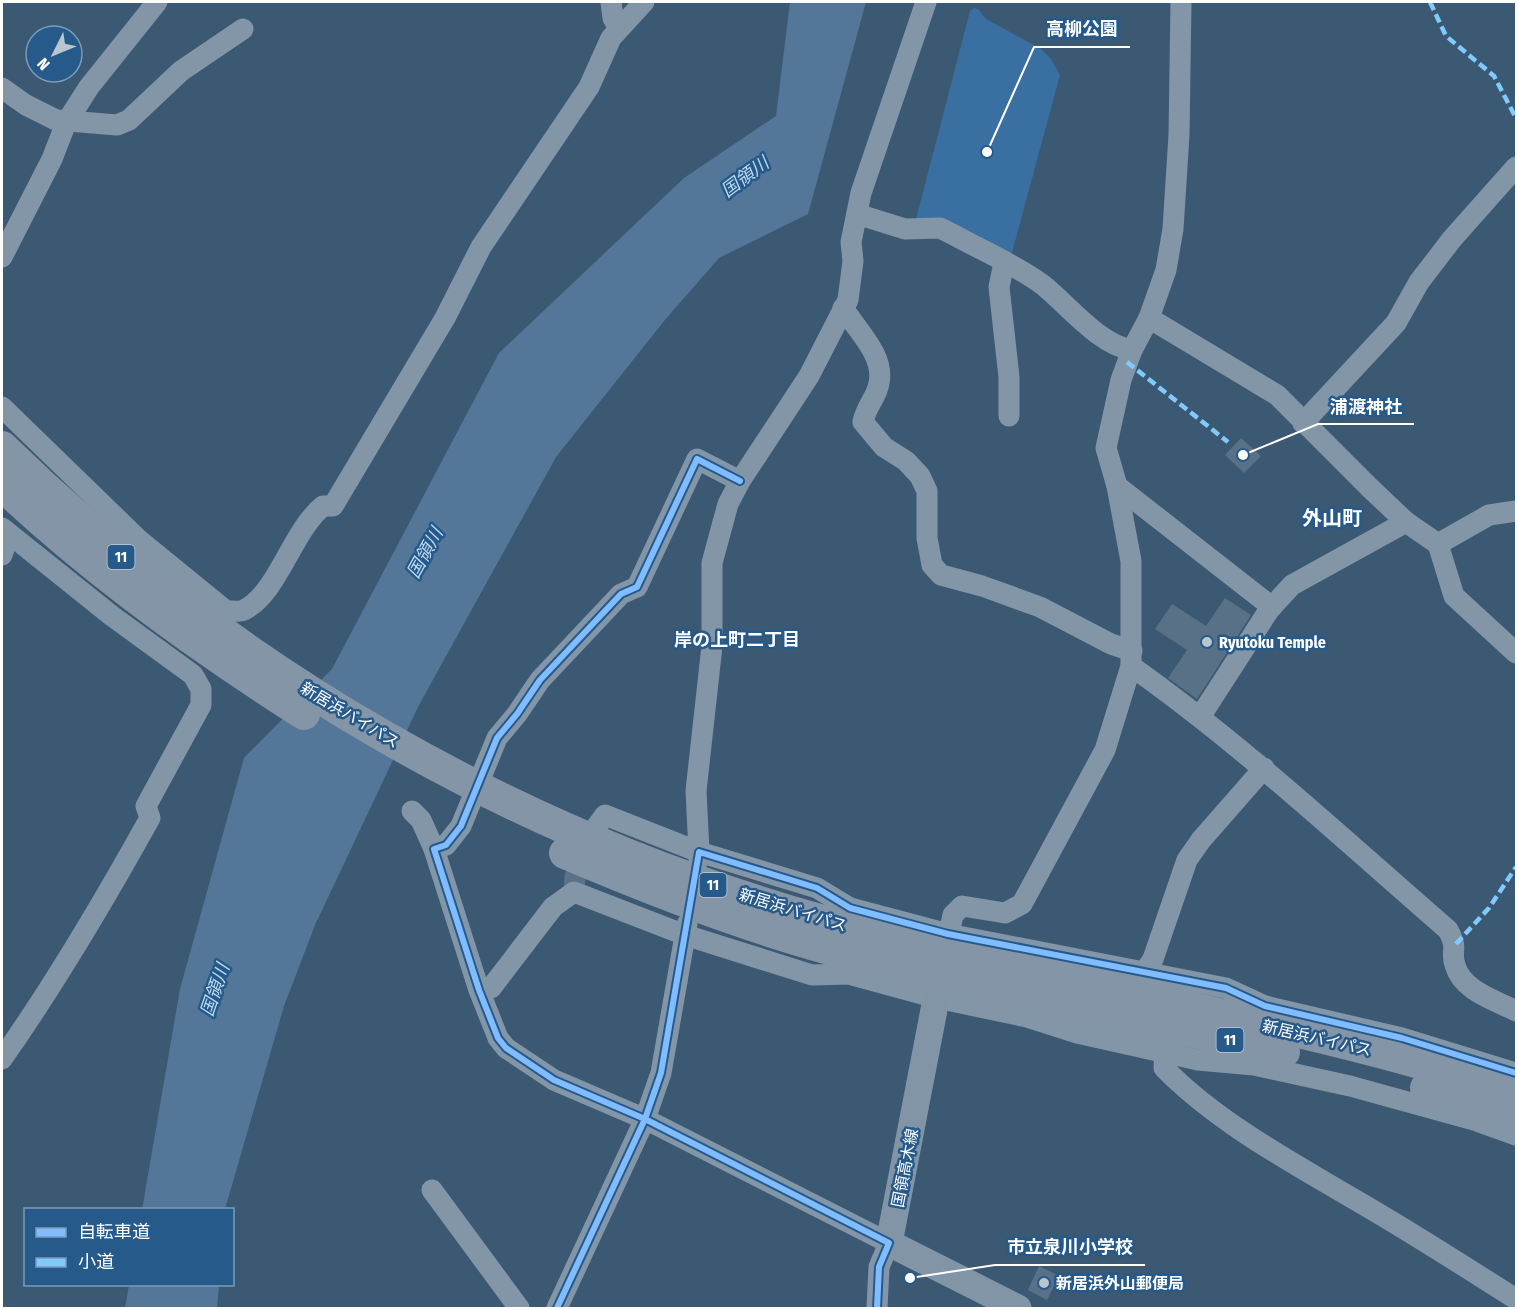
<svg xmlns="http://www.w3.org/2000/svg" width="1518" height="1310" font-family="'Fira Sans Condensed','Noto Sans JP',sans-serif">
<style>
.green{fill:#3970a1}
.water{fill:#547799}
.building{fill:#597186}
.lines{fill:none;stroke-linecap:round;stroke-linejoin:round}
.minor-tunnel{stroke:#597289;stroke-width:21;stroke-dasharray:21 10;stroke-linecap:butt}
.minor{stroke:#8396a8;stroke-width:21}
.major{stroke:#8295a7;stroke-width:27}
.highway{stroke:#8395a7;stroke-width:32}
.quiet{stroke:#80caff;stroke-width:4.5;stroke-dasharray:9 4.5;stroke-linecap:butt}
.cycleway-casing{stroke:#255a8b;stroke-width:10}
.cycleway{stroke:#80bcff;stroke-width:6}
.poi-dot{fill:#bbc5ce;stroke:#255a8b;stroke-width:2}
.labels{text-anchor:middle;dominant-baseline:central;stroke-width:5;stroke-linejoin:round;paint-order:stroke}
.shield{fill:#255a8b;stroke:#becedc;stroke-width:1.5}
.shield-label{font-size:15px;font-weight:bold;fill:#fff}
.poi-label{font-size:16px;font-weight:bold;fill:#fff;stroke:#255a8b;text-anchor:start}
.street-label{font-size:16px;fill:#fff;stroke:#255a8b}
.water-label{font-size:18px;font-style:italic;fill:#bfdaf1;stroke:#255a8b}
.neighbourhood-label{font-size:18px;font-weight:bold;fill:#fff;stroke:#255a8b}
.quarter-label{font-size:20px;font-weight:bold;fill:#fff;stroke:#255a8b}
.leader{fill:none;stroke:#fff;stroke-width:2}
.callout-dot{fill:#fff;stroke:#255a8b;stroke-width:2}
.callout-label{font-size:18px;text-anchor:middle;font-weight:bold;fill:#fff;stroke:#255a8b;stroke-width:5;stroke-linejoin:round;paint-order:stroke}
</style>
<rect width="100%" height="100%" fill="#3c5974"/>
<polygon class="green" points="974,8 978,9 986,19 1041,49 1051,59 1060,75 1010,260 915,223 970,11"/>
<g class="water">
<polygon points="790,2 866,2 808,214 719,258 664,321 556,457 419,705 315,925 284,1006 225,1209 142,1210 180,989 244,758 332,669 499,353 684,178 776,116"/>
<polygon points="129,1285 219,1285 217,1308 125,1308"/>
</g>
<g class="building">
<polygon points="1241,438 1261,456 1244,473 1225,455"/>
<polygon points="1225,598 1251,615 1197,699 1168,678 1187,650 1155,629 1172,604 1206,626"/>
<polygon points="1039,1266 1059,1276 1047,1300 1028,1290"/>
</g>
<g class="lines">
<polyline class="minor-tunnel" points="574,892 575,877 588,848"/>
<g class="minor">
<polyline points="611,2 613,18 619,28"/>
<polyline points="2,88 26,105 56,120 117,125 129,120 181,71 243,29"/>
<path d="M857,214L905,229L940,228L954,235C983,251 1016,265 1043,285C1068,305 1099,345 1132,350"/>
<polyline points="2,257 52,159 66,123 89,87 157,2"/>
<polyline points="1004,263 999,287 1009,377 1009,416"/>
<path d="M843,308C857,330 885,356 879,383C877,397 866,406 863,422L884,447L906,461L920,476L927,491V538L932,565L941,575L982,586L1040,607L1111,644L1132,651"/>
<polyline points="1149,318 1277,395 1370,488 1406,522 1438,544 1454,596 1516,653"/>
<path d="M2,407L139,540L226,611C231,611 240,612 244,610C278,593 292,531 323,506H333L445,318L481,247L589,87L611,38L644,2"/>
<polyline points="1303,423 1396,323 1419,282 1452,239 1516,167"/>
<polyline points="740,481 697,459 637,587 621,594 540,680 517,714 497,738 461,826 446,845 434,849 479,990 498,1038 506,1048 554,1080 645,1119 889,1243 879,1267 877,1308"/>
<polyline points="1117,486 1272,607"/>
<path d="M2,528L112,616L193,675L201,689V705L146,806L150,818C104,901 56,982 2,1059"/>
<polyline points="1438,544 1489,515 1516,511"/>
<polyline points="2,555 9,534"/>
<path d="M1131,666C1244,746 1344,840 1448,930C1459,950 1450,950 1455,965C1462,991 1495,1000 1516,1011"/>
<polyline points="1200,717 1269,610 1292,585 1406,522"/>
<polyline points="412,811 421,820 434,849"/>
<polyline points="597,826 605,815 699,852 696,791 712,646 712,563 728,504 740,481 809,376 848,300 853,261 851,242 861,193 926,2"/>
<polyline points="699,859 699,852 817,888 850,908 948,934 1226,988 1265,1006 1402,1038 1516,1073"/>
<polyline points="945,952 953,915 962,906 1005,913 1022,904 1105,750 1131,666 1131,561 1117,486 1106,448 1121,380 1132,350 1149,318 1166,270 1173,229 1179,135 1181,2"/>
<polyline points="1144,973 1153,959 1187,860 1201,840 1264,768"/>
<polyline points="479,990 491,988 553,907 574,892 685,935 812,975 849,974 937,998 1027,1017 1077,1033 1198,1060 1254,1065 1350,1086 1477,1121 1516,1135"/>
<path d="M1165,1052L1164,1068C1217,1122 1288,1160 1352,1198C1408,1230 1462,1265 1516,1299"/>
<polyline points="432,1190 519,1308"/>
<polyline points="557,1308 645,1119 661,1073 687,924"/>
</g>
<polyline class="major" points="944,958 889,1243 1018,1308"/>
<g class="highway">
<path d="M2,447C231,671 514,834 823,921C1052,986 1290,1018 1516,1092"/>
<path d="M2,485C94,572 197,646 304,714"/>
<path d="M565,853C645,887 728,920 812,944C967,989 1127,1016 1284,1052"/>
<polyline points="1426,1088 1516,1116"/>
</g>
<g class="quiet">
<polyline points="1430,2 1446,36 1494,76 1516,118"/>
<polyline points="1127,362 1228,442"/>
<polyline points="1456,944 1489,908 1516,867"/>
</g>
<defs>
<g id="cycleway">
<polyline points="740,481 697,459 637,587 621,594 540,680 517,714 497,738 461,826 446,845 434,849 479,990 498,1038 506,1048 554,1080 645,1119 889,1243 879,1267 877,1308"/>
<polyline points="557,1308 645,1119 661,1073 699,852 817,888 850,908 948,934 1226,988 1265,1006 1402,1038 1516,1073"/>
</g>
</defs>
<use href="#cycleway" class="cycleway-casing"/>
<use href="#cycleway" class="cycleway"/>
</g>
<g class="poi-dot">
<circle cx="1207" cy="642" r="6"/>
<circle cx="1044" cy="1283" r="6"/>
</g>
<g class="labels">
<g class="shield">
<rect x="107.5" y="545" width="27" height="24" rx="4.5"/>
<rect x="699.5" y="873" width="27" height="24" rx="4.5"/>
<rect x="1216.5" y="1028" width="27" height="24" rx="4.5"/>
</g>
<g class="shield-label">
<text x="121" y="557">11</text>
<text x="713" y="885">11</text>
<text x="1230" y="1040">11</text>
</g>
<g class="poi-label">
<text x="1219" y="642">Ryutoku Temple</text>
<text x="1056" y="1283">新居浜外山郵便局</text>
</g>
<g class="street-label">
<text transform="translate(350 715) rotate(31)">新居浜バイパス</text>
<text transform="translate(793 910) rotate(17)">新居浜バイパス</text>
<text transform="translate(1317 1038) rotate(13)">新居浜バイパス</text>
<text transform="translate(905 1168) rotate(-79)">国領高木線</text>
</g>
<g class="water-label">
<text transform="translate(745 177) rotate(-37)">国領川</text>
<text transform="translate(425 553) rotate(-61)">国領川</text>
<text transform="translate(215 990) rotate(-71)">国領川</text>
</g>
<g class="neighbourhood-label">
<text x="737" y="640">岸の上町二丁目</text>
</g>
<g class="quarter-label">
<text x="1332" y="518">外山町</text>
</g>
</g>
<path class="leader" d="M987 152L1034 47H1130M1243 455L1318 424H1414M910 1278L995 1265H1145"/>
<g class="callout-dot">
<circle cx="987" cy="152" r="6"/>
<circle cx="1243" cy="455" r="6"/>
<circle cx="910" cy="1278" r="6"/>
</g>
<g class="callout-label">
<text x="1082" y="35">高柳公園</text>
<text x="1366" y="413">浦渡神社</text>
<text x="1070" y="1253">市立泉川小学校</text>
</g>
<rect width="1518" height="1310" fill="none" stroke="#ffffff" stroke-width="6"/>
<rect x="24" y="1208" width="210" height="78" fill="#255a8b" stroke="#7c9cb9" stroke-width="1.5"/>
<rect x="36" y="1228" width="30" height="9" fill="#80bcff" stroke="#7c9cb9" stroke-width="1.5"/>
<text x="78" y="1238" font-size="18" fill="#ffffff">自転車道</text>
<rect x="36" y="1258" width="30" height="9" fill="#80caff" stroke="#7c9cb9" stroke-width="1.5"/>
<text x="78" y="1268" font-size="18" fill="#ffffff">小道</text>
<g transform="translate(54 54) rotate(227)"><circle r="28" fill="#255a8b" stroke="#7c9cb9" stroke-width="1.5"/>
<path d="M0-4.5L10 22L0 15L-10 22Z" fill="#bbc5ce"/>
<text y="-9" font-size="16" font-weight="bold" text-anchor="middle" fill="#ffffff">N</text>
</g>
</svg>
